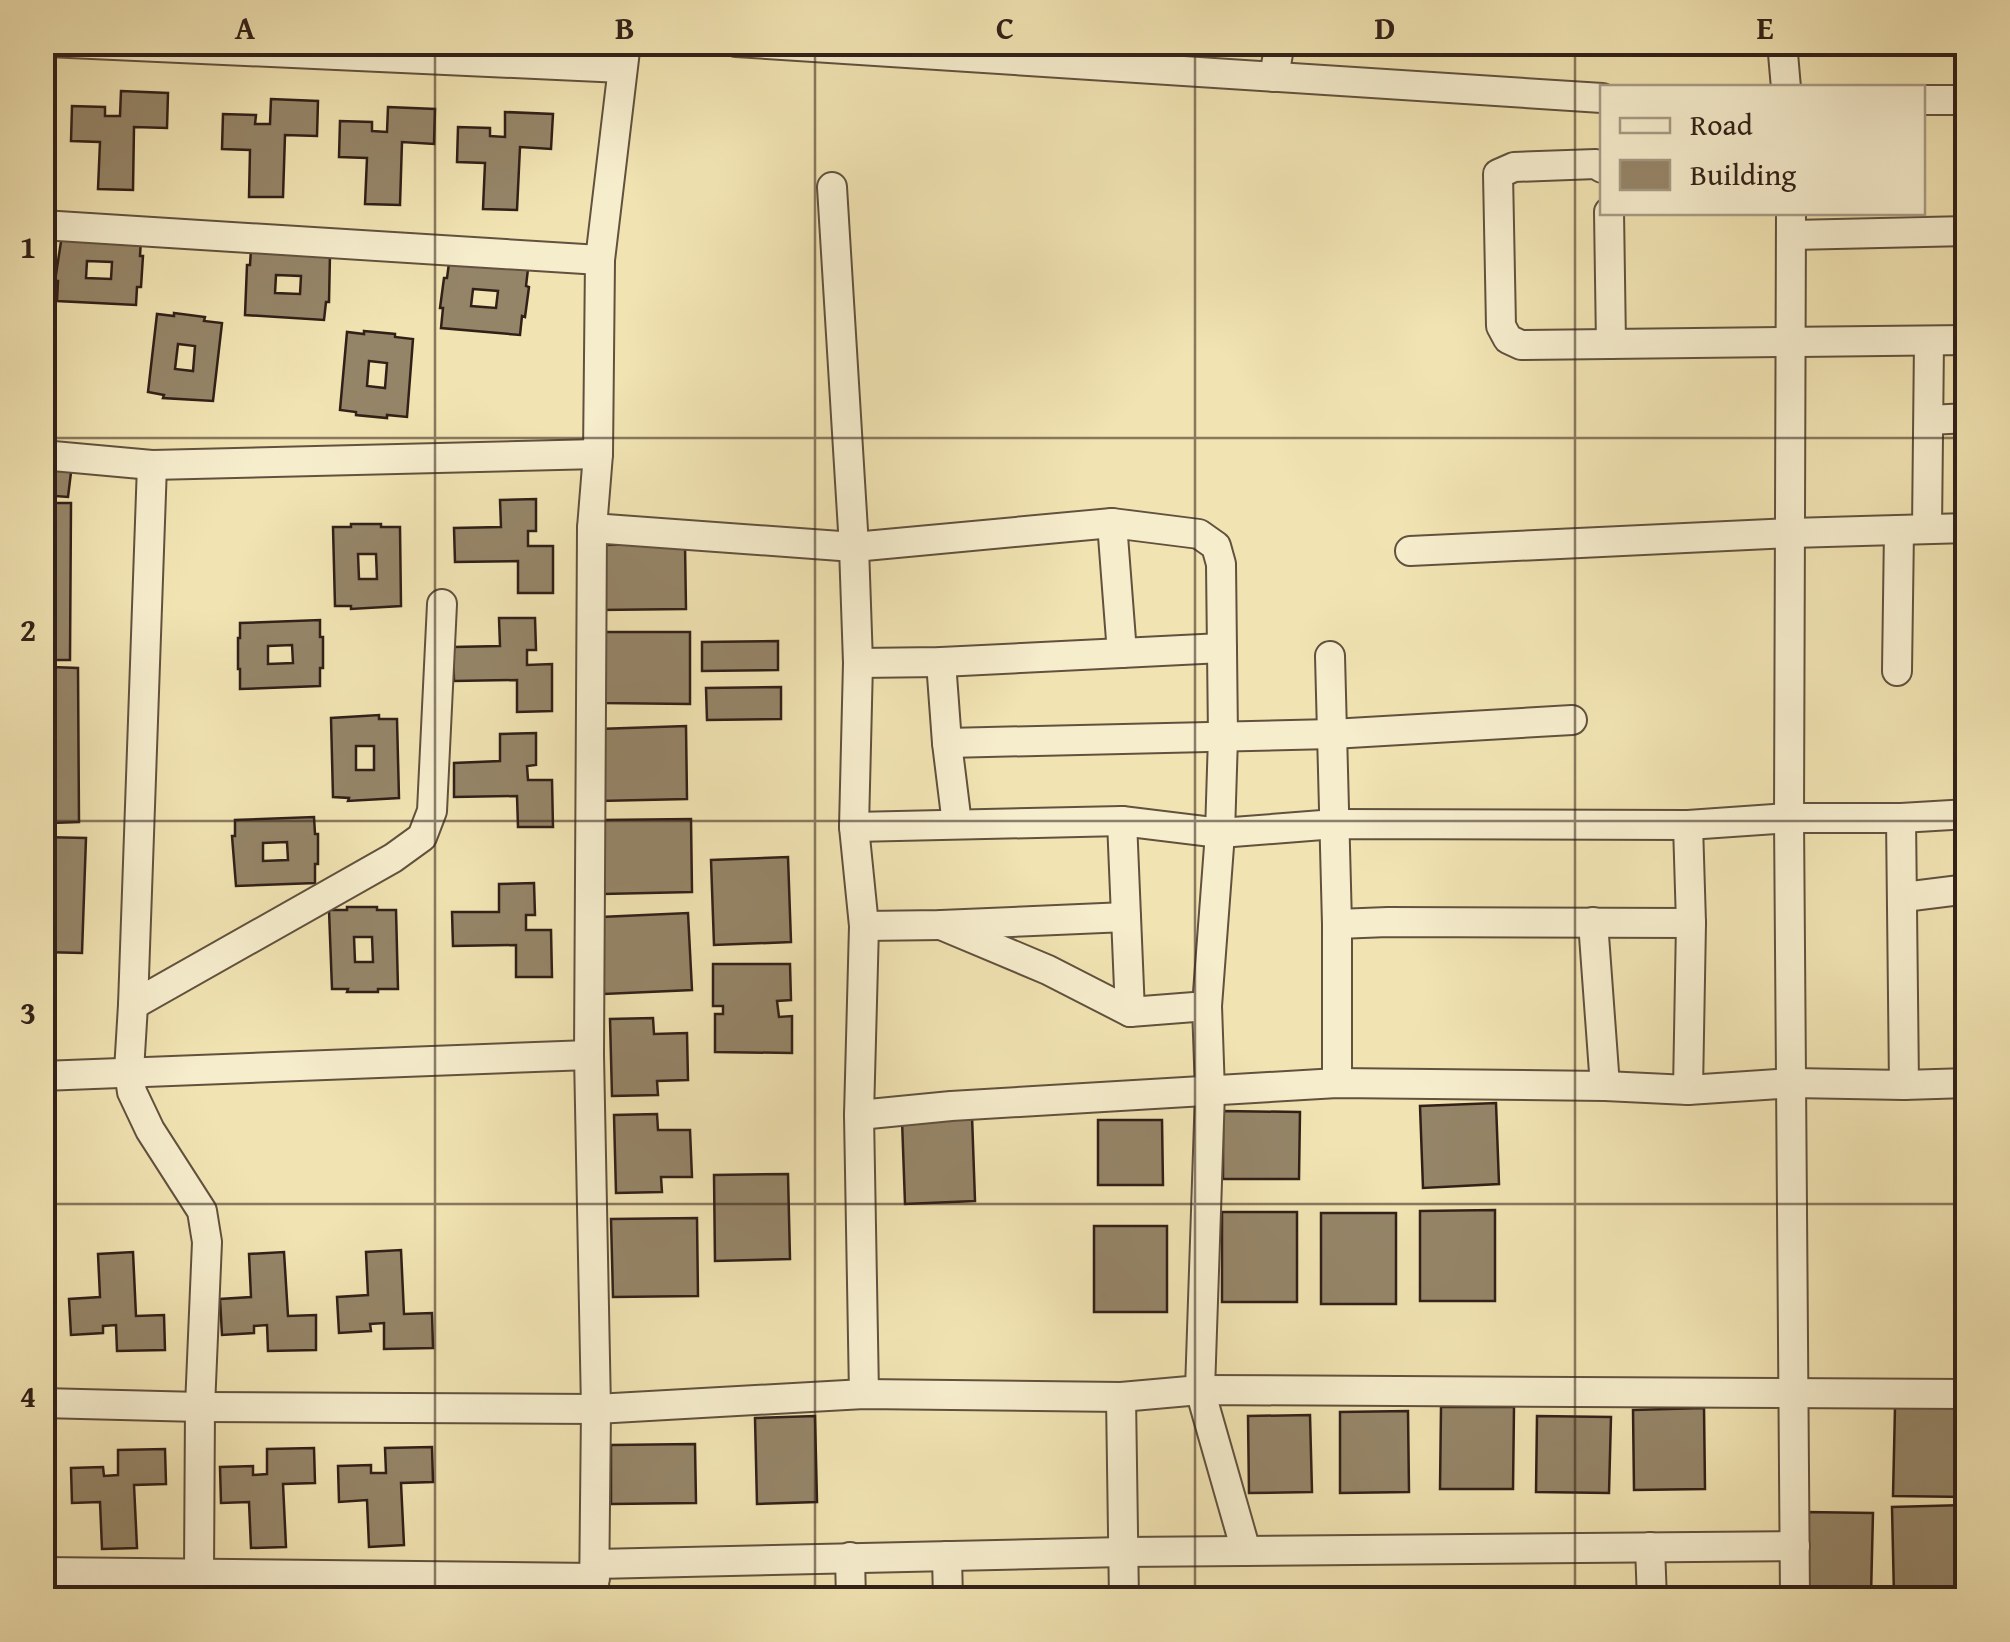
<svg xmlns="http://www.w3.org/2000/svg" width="2010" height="1642" font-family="'Gentium Book Plus',serif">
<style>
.building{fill:#958568;stroke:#312018;stroke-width:2.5;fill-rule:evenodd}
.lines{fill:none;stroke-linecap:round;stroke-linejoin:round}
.minor-casing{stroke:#61513e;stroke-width:32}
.minor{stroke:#f6edcd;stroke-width:28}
.grid{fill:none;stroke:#312018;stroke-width:2.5;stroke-opacity:0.55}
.neatline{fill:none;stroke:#312018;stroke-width:4}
.grid-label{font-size:32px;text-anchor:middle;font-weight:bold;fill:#312018}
</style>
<rect width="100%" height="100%" fill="#f1e3b2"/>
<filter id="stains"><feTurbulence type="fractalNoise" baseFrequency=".002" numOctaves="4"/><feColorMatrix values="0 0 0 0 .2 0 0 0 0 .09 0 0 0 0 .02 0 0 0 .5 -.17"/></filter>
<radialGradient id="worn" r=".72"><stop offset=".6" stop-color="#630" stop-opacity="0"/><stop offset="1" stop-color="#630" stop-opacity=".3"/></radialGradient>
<g class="building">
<polygon points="42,86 52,87 50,121 42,121"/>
<polygon points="121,91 168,93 167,128 134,127 133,190 98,189 100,142 71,141 72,106 105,107 105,116 120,116"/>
<polygon points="271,99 318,101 317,136 285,135 283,197 249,197 250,150 222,149 223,114 256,115 255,124 270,124"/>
<polygon points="388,107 435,109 434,144 402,142 400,205 365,204 367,158 339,157 340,121 372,122 372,131 387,132"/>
<polygon points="505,112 553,114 551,149 520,147 517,210 483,209 485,163 457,162 458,127 490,128 490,136 505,137"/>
<path d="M62,235L141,239L140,256H143L141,287H137L136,305L57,301L58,281H55ZM87,261L112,262L111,279L86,278Z"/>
<path d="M251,249L330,254L329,302H326L324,320L245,315L247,265H250ZM276,275L301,276L300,294L275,293Z"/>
<path d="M449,263L528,269L526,286L529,287L525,317L522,316L520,335L441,328L443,308H440L444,278H447ZM473,289L498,291L496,308L471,306Z"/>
<path d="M174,313L205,317L204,321L222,323L213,401L163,398L164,395L148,392L157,314L174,316ZM178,344L195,346L193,371L175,369Z"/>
<path d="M364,331L395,334V337L413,339L407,417L387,415V418L356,415V412L340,410L347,332L364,334ZM369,361L387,363L385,388L367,386Z"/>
<polygon points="42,461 72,464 68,497 42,495"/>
<polygon points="536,499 536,531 528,531 528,546 553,546 553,593 518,593 518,561 455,562 454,528 501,527 500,500"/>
<polygon points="42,503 71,503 70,660 42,660"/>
<path d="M351,524H381V527H400L401,606L351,609V606H335L333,527H351ZM358,554H376L377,579H359Z"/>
<polygon points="685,544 686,609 598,610 598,545"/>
<polygon points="499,618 535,618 536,650 527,650 527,665 552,664 552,711 517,712 517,680 454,681 453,647 500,646"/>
<path d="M320,620V637H323V668H320V686L240,689V669H238V638H240V623ZM292,645L293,663L268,664V646Z"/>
<polygon points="602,632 690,632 690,704 602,703"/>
<polygon points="778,641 778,670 702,671 702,642"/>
<polygon points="51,667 78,668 79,822 52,823"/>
<polygon points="781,687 781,719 707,720 706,688"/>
<path d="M379,715V719H397L399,798L348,801L349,798L333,797L331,718ZM356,746H374V770H356Z"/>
<polygon points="686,726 687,799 599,801 598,729"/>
<polygon points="536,733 536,765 527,766 528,780 552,780 553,827 518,827 517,796 454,797 454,763 500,761 500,734"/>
<path d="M314,817L315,834H318V864H315V883L236,886L232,836H235V820ZM287,842L288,860L263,861V843Z"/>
<polygon points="691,819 692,892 603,894 601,820"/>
<polygon points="42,837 86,838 82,953 42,952"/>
<polygon points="788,857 791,942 714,945 711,860"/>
<polygon points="534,883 535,915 526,915 526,930 551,930 552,977 516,977 516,945 453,946 452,912 499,912 499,884"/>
<path d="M347,907H377V910H396L398,989H378V992H347L348,989H332L329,910H347ZM354,937H372L373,962H355Z"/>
<polygon points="688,913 692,990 604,994 601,917"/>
<polygon points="713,964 790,964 791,1000 777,1001 779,1017 792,1016 792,1053 715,1052 715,1014 723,1014 723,1006 713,1006"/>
<polygon points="653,1018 654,1034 687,1033 688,1080 657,1081 658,1095 612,1096 610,1019"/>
<polygon points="1496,1103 1499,1184 1423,1188 1420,1106"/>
<polygon points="1223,1111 1300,1112 1299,1179 1223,1179"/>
<polygon points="657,1114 658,1130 690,1130 692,1177 661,1177 662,1192 616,1193 614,1115"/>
<polygon points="972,1116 975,1201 905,1204 902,1120"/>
<polygon points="1098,1120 1162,1120 1163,1185 1098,1185"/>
<polygon points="788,1174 790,1259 715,1261 714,1175"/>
<polygon points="1495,1210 1495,1301 1420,1301 1420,1211"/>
<rect x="1222" y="1212" width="75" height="90"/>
<rect x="1321" y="1213" width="75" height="91"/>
<polygon points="697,1218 698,1296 613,1297 611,1219"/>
<rect x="1094" y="1226" width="73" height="86"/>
<polygon points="401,1250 404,1314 432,1313 433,1348 384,1349 384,1323 370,1324 371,1331 339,1333 337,1297 368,1295 366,1252"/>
<polygon points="133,1252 136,1316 164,1315 165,1350 117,1351 116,1325 103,1326 103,1333 71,1335 69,1299 100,1297 98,1254"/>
<polygon points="284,1252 288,1316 316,1315 316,1350 268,1351 267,1325 254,1326 254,1333 222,1335 220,1299 251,1297 249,1254"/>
<polygon points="42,1314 48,1314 49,1349 42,1349"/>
<polygon points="1441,1407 1514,1407 1513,1489 1440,1489"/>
<polygon points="1895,1407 1968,1408 1968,1497 1893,1496"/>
<polygon points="1704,1408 1705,1489 1634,1490 1633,1410"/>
<polygon points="1408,1411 1409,1492 1340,1493 1340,1412"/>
<polygon points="1310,1415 1312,1492 1249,1493 1248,1416"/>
<polygon points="815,1416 817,1502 757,1504 755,1418"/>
<polygon points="1537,1416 1611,1417 1609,1493 1536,1492"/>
<polygon points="695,1444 696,1503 611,1504 611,1445"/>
<polygon points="432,1447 433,1482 401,1483 404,1545 369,1547 367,1500 339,1502 338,1466 371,1465 371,1473 386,1473 385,1448"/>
<polygon points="314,1448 315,1483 283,1484 286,1547 251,1548 249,1502 221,1503 220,1467 253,1466 253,1475 267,1474 267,1449"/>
<rect x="42" y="1449" width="8" height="35"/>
<polygon points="165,1449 166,1484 134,1485 137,1548 102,1549 100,1502 72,1503 71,1468 103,1467 104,1476 118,1475 118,1450"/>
<polygon points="1965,1505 1967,1594 1894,1596 1892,1507"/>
<polygon points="1806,1512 1873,1513 1871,1595 1804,1594"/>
<polygon points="76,1593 156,1595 155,1600 76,1600"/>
</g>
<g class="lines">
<defs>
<g id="minor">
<polyline points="48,42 622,68"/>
<polyline points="736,42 1602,98"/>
<polyline points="1782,42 1786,88"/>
<polyline points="1274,77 1280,42"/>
<polyline points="1922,100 1968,100"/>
<polyline points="1602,168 1596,164 1514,167 1498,174 1501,326 1508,339 1521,345 1968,340"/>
<polyline points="832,187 854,547 858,663 854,827 864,926 859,1115 864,1394"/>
<polyline points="1609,212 1611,344"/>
<polyline points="1791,212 1789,818 1795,1600"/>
<polyline points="42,225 600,260"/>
<polyline points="1792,235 1968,231"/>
<polyline points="1929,420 1968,418"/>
<polyline points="42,455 152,465 598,454"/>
<polyline points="152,465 133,1005 129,1071 132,1092 150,1130 202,1211 207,1242 200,1407 199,1573"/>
<polyline points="1112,523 1122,653"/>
<polyline points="592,528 854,547 1112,523 1199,534 1216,546 1221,564 1223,737 1220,833 1207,1006 1210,1092 1200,1390 1246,1551"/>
<polyline points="1927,529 1929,341"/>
<polyline points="1410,551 1791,533 1968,528"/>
<polyline points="1330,656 1337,924 1337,1083"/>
<polyline points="941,662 947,743 957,824"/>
<polyline points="858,663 941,662 1222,648"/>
<polyline points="1897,671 1899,530"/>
<polyline points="947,743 1332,734 1572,720"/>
<polyline points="1901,818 1904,1085"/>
<polyline points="1122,821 1130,1012"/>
<polyline points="854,827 1122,821 1220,833 1335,824 1688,825 1789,818 1901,818 1968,814"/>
<polyline points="1904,897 1968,889"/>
<polyline points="1593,922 1605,1086"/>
<polyline points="1337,924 1388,922 1691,923"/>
<polyline points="941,925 1048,970 1130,1012 1207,1006"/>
<polyline points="864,926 941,925 1126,917"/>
<polyline points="133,1005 393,858 422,837 432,811 442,604"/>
<polyline points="42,1076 589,1055"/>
<polyline points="1688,1090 1691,923 1688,825"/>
<polyline points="859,1115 951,1106 1337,1083 1605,1086 1688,1090 1793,1083 1904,1085 1968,1083"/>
<polyline points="1121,1397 1124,1600"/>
<polyline points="42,1403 200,1407 596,1409 864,1394 1121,1397 1200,1390 1968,1394"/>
<polyline points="1650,1547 1652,1600"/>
<polyline points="947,1556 948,1600"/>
<polyline points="850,1557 851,1600"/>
<polyline points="595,1564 1123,1552 1795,1546"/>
<polyline points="42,1572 595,1578"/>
<polyline points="594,1600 596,1409 589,1055 592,528 598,454 600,260 626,42"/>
</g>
</defs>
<use href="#minor" class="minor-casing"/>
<use href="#minor" class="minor"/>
</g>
<path class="grid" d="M435,42V1600M815,42V1600M1195,42V1600M1575,42V1600M42,438H1968M42,821H1968M42,1204H1968"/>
<rect width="2010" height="1642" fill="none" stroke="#f1e3b2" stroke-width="110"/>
<rect x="1600" y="85" width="325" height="130" fill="#f6edcd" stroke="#a79b85" stroke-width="2.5"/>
<rect x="1620" y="118" width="50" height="15" fill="#f6edcd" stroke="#a79b85" stroke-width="2.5"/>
<text x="1690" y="135" font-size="30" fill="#312018">Road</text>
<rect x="1620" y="160" width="50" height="30" fill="#958568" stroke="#a79b85" stroke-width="2.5"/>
<text x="1690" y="185" font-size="30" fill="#312018">Building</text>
<rect x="55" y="55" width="1900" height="1532" class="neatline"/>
<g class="grid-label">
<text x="245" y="39">A</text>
<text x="625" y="39">B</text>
<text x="1005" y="39">C</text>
<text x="1385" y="39">D</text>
<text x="1765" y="39">E</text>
<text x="28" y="258">1</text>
<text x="28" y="641">2</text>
<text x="28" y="1024">3</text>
<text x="28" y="1407">4</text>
</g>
<rect width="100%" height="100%" filter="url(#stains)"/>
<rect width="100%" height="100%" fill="url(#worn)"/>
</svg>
